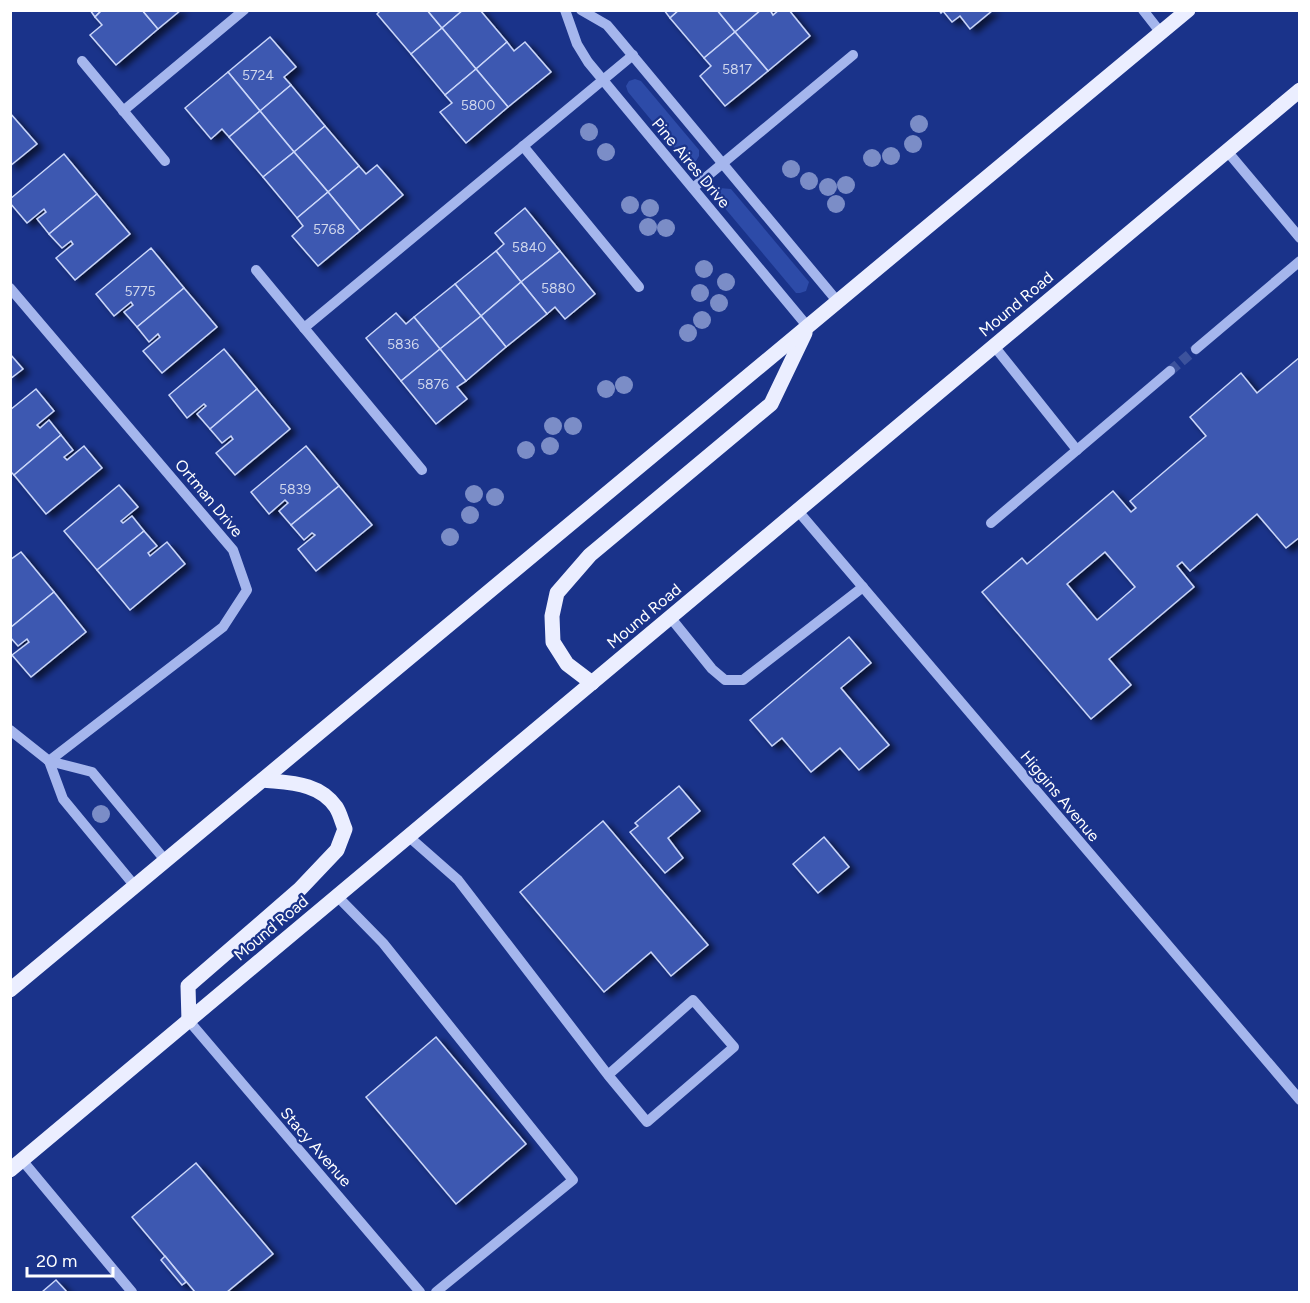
<svg xmlns="http://www.w3.org/2000/svg" width="1310" height="1303" font-family="Figtree,sans-serif">
<style>
.green{fill:#2d4ba8}
.building{fill:#3e59b1;stroke:#cad6f9;stroke-width:1.5;fill-rule:evenodd;filter:url(#shadow)}
.lines{fill:none;stroke-linecap:round;stroke-linejoin:round}
.minor-tunnel{stroke:#3c529c;stroke-width:10;stroke-dasharray:10 5;stroke-linecap:butt}
.minor{stroke:#a5b6ed;stroke-width:10}
.major{stroke:#ebeeff;stroke-width:15}
.tree{fill:#7b8dc7}
.labels{text-anchor:middle;dominant-baseline:central;stroke-width:4.5;stroke-linejoin:round;paint-order:stroke}
.number-label{font-size:14px;fill:#cfd6ec}
.street-label{font-size:16px;fill:#fff;stroke:#1a338a}
</style>
<defs>
<filter id="shadow"><feDropShadow dx="6" dy="4" stdDeviation="3" flood-color="#0009"/></filter>
</defs>
<rect width="100%" height="100%" fill="#1a338a"/>
<g class="green">
<polygon points="635,79 641,81 699,150 699,156 696,161 691,163 685,161 628,92 626,86 629,81"/>
<polygon points="719,188 731,189 809,282 806,291 800,293 796,293 718,200 717,194"/>
</g>
<g class="building">
<polygon points="90,10 102,10 95,17"/>
<polygon points="102,10 142,10 158,29 116,65 90,35 102,25 95,17"/>
<polygon points="142,10 181,10 158,29"/>
<polygon points="381,10 427,10 442,28 411,54 377,14"/>
<polygon points="427,10 463,10 442,28"/>
<polygon points="463,10 480,10 507,42 476,69 442,28"/>
<polygon points="664,10 679,10 670,18"/>
<polygon points="679,10 717,10 735,32 704,58 670,18"/>
<polygon points="717,10 761,10 735,32"/>
<polygon points="761,10 770,10 773,15 779,10 789,10 810,36 768,71 735,32"/>
<polygon points="939,10 993,10 970,29 960,16 952,22 943,11 941,13"/>
<polygon points="442,28 476,69 445,95 411,54"/>
<polygon points="735,32 768,71 725,106 700,76 711,66 704,58"/>
<polygon points="270,37 296,67 284,77 291,85 260,111 228,72"/>
<polygon points="507,42 514,51 525,42 551,72 508,107 476,69"/>
<polygon points="476,69 508,107 466,143 440,112 452,103 445,95"/>
<polygon points="228,72 260,111 229,137 222,129 211,139 185,108"/>
<polygon points="291,85 325,126 294,152 260,111"/>
<polygon points="260,111 294,152 263,177 229,137"/>
<polygon points="10,113 37,144 10,166"/>
<polygon points="325,126 359,166 328,192 294,152"/>
<polygon points="294,152 328,192 297,218 263,177"/>
<polygon points="64,154 97,194 49,234 37,219 46,212 44,209 27,223 10,203 10,199"/>
<polygon points="377,165 403,195 360,231 328,192 359,166 366,174"/>
<polygon points="328,192 360,231 318,266 292,236 303,226 297,218"/>
<polygon points="97,194 130,234 75,280 56,258 73,244 71,241 62,248 49,234"/>
<polygon points="525,208 560,251 521,282 496,251 504,244 495,233"/>
<polygon points="151,248 184,288 137,327 124,312 133,305 131,302 114,316 96,294"/>
<polygon points="496,251 521,282 481,316 455,284"/>
<polygon points="560,251 595,294 565,319 555,307 547,314 521,282"/>
<polygon points="521,282 547,314 506,347 481,316"/>
<polygon points="455,284 481,316 440,349 414,317"/>
<polygon points="184,288 217,327 162,373 143,351 160,337 158,334 149,342 137,327"/>
<polygon points="396,313 406,324 414,317 440,349 401,381 366,338"/>
<polygon points="481,316 506,347 466,381 440,349"/>
<polygon points="224,349 257,389 210,429 197,414 206,406 204,404 187,418 169,395"/>
<polygon points="440,349 466,381 457,387 467,399 436,424 401,381"/>
<polygon points="10,354 23,369 10,379"/>
<path d="M1300,357V537L1286,548L1257,514L1190,571L1182,562L1177,566L1194,587L1109,659L1131,685L1091,719L982,592L1022,558L1027,564L1113,491L1131,512L1136,508L1130,501L1206,436L1190,417L1241,373L1257,393ZM1105,552L1135,587L1097,620L1067,584Z"/>
<polygon points="36,389 54,411 37,425 40,428 49,420 61,435 14,475 10,471 10,410"/>
<polygon points="257,389 290,429 235,475 216,453 233,439 231,436 222,443 210,429"/>
<polygon points="61,435 73,450 64,457 67,460 84,446 102,468 46,514 14,475"/>
<polygon points="306,446 339,486 291,525 279,511 288,503 285,500 269,514 251,492"/>
<polygon points="119,485 138,507 121,521 123,523 132,516 144,531 97,570 64,531"/>
<polygon points="339,486 372,525 316,571 298,549 315,535 312,533 304,540 291,525"/>
<polygon points="144,531 157,546 148,553 150,556 167,542 185,564 130,610 97,570"/>
<polygon points="21,552 54,592 10,628 10,560"/>
<polygon points="54,592 86,632 31,677 12,655 29,642 27,639 18,646 10,637 10,628"/>
<polygon points="849,637 871,663 841,688 889,745 859,770 840,748 811,772 782,738 772,746 750,720"/>
<polygon points="679,786 700,811 668,838 683,858 665,873 630,832 638,826 635,823"/>
<polygon points="603,821 708,945 671,976 651,952 604,992 520,892"/>
<polygon points="824,837 849,867 818,893 793,864"/>
<polygon points="436,1037 526,1144 456,1204 366,1097"/>
<polygon points="196,1163 273,1254 227,1292 195,1292 132,1217"/>
<polygon points="165,1256 186,1282 182,1285 161,1260"/>
<polygon points="56,1280 67,1292 42,1292"/>
</g>
<g class="lines">
<polyline class="minor-tunnel" points="1170,371 1196,349"/>
<g class="minor">
<polyline points="565,10 577,44 588,62 808,327"/>
<polyline points="581,10 607,25 618,38 838,302"/>
<polyline points="1143,10 1161,33"/>
<polyline points="82,61 165,161"/>
<polyline points="123,111 244,10"/>
<polyline points="523,146 639,287"/>
<polyline points="1227,151 1300,238"/>
<polyline points="693,188 853,55"/>
<polyline points="256,270 422,470"/>
<polyline points="10,288 233,550 247,590 223,627 49,761"/>
<polyline points="304,328 633,55"/>
<polyline points="994,346 1077,450"/>
<polyline points="1196,349 1300,261"/>
<polyline points="798,511 1300,1100"/>
<polyline points="991,523 1170,371"/>
<polyline points="670,617 712,669 725,680 743,680 863,587"/>
<polyline points="10,730 49,761 92,772 165,860"/>
<polyline points="49,761 63,799 134,885"/>
<polyline points="408,836 458,880 608,1075 647,1122 734,1047 693,1000 608,1075"/>
<polyline points="337,896 383,943 573,1180 436,1292"/>
<polyline points="189,1021 420,1292"/>
<polyline points="22,1160 132,1292"/>
</g>
<g class="major">
<polyline points="592,683 567,664 553,642 552,616 557,593 590,555 771,404 805,333"/>
<polyline points="10,990 1188,10"/>
<path d="M189,1021L188,986L300,889L337,850L345,829C342,822 340,813 336,807C319,782 289,783 263,780"/>
<polyline points="10,1170 1300,90"/>
</g>
</g>
<g class="tree">
<circle cx="919" cy="124" r="9"/>
<circle cx="589" cy="132" r="9"/>
<circle cx="913" cy="144" r="9"/>
<circle cx="606" cy="152" r="9"/>
<circle cx="891" cy="156" r="9"/>
<circle cx="872" cy="158" r="9"/>
<circle cx="791" cy="169" r="9"/>
<circle cx="809" cy="181" r="9"/>
<circle cx="846" cy="185" r="9"/>
<circle cx="828" cy="187" r="9"/>
<circle cx="836" cy="204" r="9"/>
<circle cx="630" cy="205" r="9"/>
<circle cx="650" cy="208" r="9"/>
<circle cx="648" cy="227" r="9"/>
<circle cx="666" cy="228" r="9"/>
<circle cx="704" cy="269" r="9"/>
<circle cx="726" cy="282" r="9"/>
<circle cx="700" cy="293" r="9"/>
<circle cx="719" cy="303" r="9"/>
<circle cx="702" cy="320" r="9"/>
<circle cx="688" cy="333" r="9"/>
<circle cx="624" cy="385" r="9"/>
<circle cx="606" cy="389" r="9"/>
<circle cx="553" cy="426" r="9"/>
<circle cx="573" cy="426" r="9"/>
<circle cx="550" cy="446" r="9"/>
<circle cx="526" cy="450" r="9"/>
<circle cx="474" cy="494" r="9"/>
<circle cx="495" cy="497" r="9"/>
<circle cx="470" cy="515" r="9"/>
<circle cx="450" cy="537" r="9"/>
<circle cx="101" cy="814" r="9"/>
</g>
<g class="labels">
<g class="number-label">
<text x="737" y="69">5817</text>
<text x="258" y="75">5724</text>
<text x="478" y="105">5800</text>
<text x="329" y="229">5768</text>
<text x="529" y="247">5840</text>
<text x="558" y="288">5880</text>
<text x="140" y="291">5775</text>
<text x="403" y="344">5836</text>
<text x="433" y="384">5876</text>
<text x="295" y="489">5839</text>
</g>
<g class="street-label">
<text transform="translate(691 163) rotate(50)">Pine Aires Drive</text>
<text transform="translate(1016 304) rotate(-40)">Mound Road</text>
<text transform="translate(209 498) rotate(50)">Ortman Drive</text>
<text transform="translate(644 616) rotate(-40)">Mound Road</text>
<text transform="translate(1060 796) rotate(50)">Higgins Avenue</text>
<text transform="translate(271 928) rotate(-40)">Mound Road</text>
<text transform="translate(316 1147) rotate(49)">Stacy Avenue</text>
</g>
</g>
<rect width="1310" height="1303" fill="none" stroke="#ffffff" stroke-width="24"/>
<path d="M27 1267v9h86v-9" fill="none" stroke="#ffffff" stroke-width="3"/>
<text x="36" y="1267" font-size="18" fill="#ffffff" stroke="#1a338a" stroke-width="4.5" paint-order="stroke">20 m</text>
</svg>
